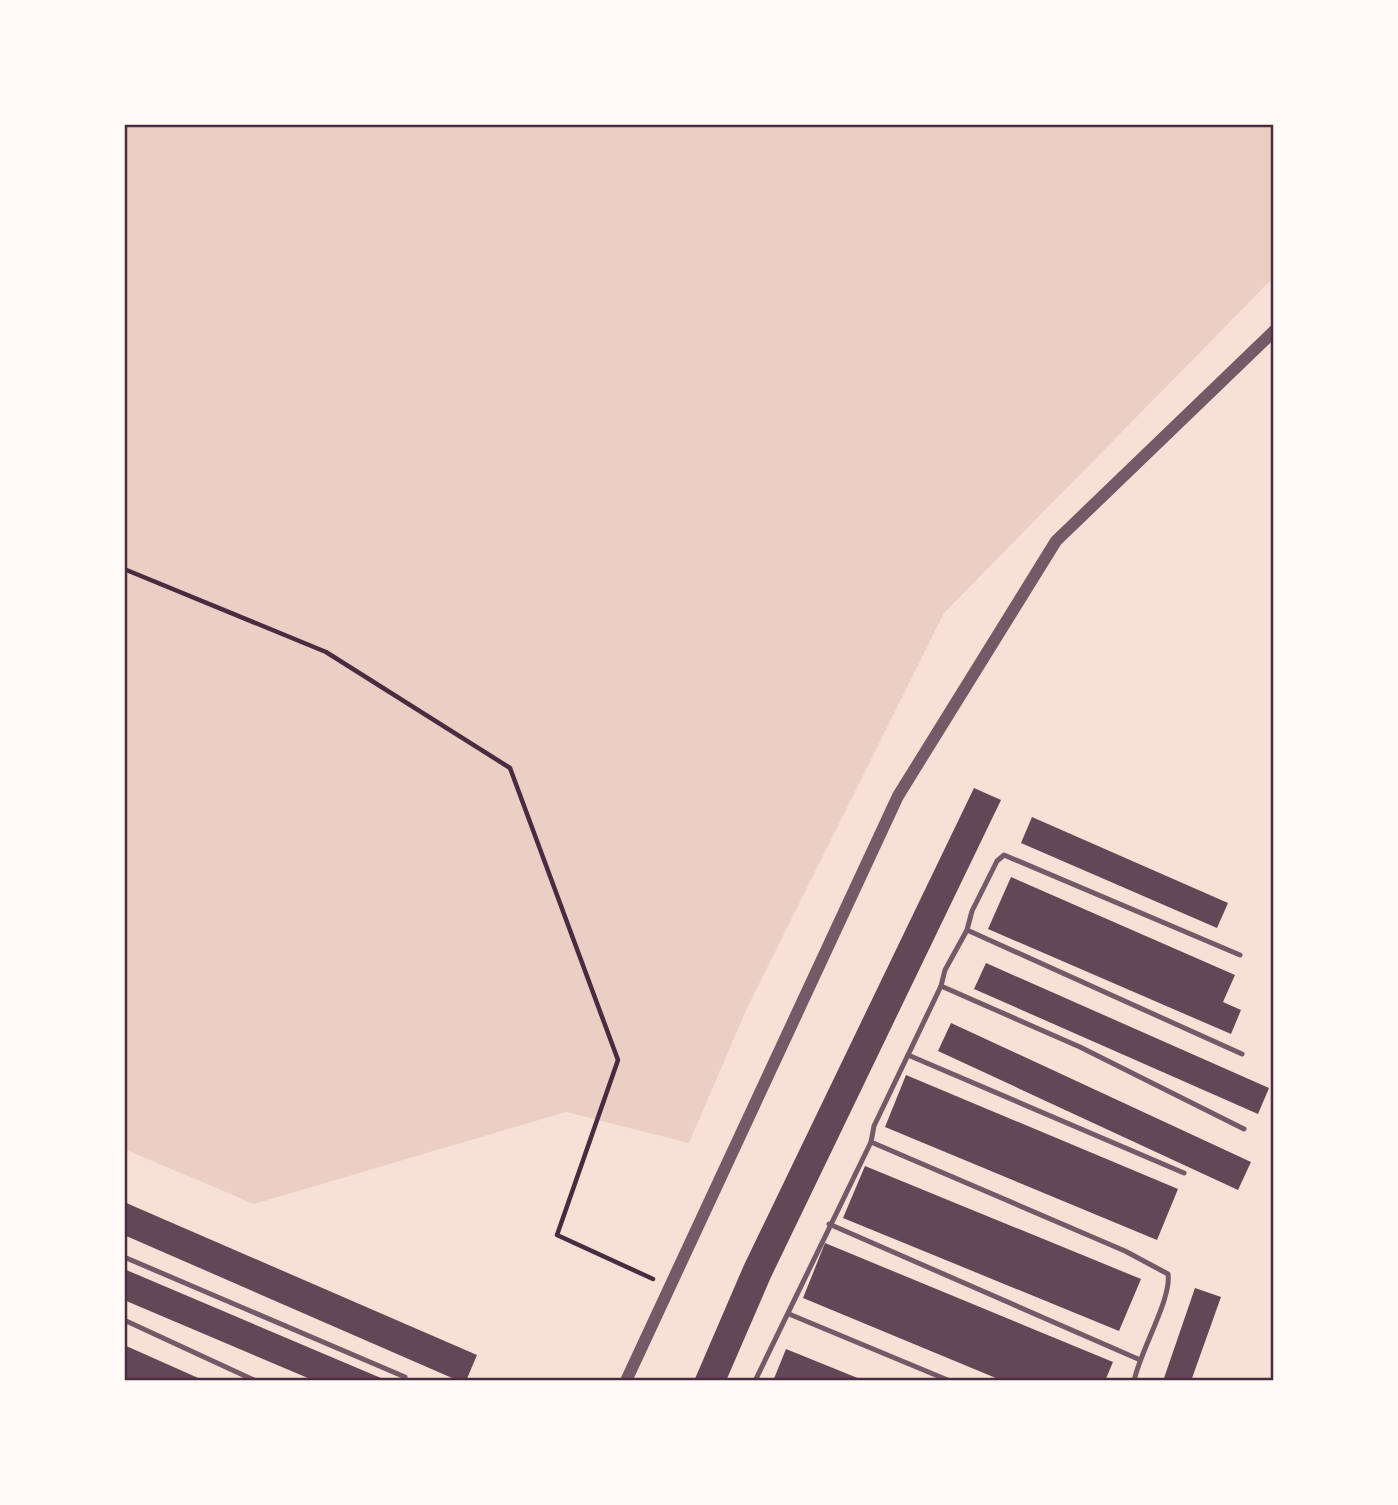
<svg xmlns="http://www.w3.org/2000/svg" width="1398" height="1505" font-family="'Roboto Condensed',sans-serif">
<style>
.green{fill:#ebcfc5}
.building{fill:#644757}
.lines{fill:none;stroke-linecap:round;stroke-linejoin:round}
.path{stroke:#4a2c40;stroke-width:4.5}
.service{stroke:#755966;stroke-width:5}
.tertiary{stroke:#755966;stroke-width:12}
.neatline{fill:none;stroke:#4a2c40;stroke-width:2.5}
</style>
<rect width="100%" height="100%" fill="#f7e1d7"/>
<polygon class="green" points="124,124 1274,124 1274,277 944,613 747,1008 689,1143 566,1112 254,1204 124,1149"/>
<g class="building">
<polygon points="974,788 1001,800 771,1277 726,1381 694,1381 744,1265"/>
<polygon points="1032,817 1228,903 1217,928 1021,843"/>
<polygon points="1011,877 1235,975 1223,1002 1241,1010 1231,1034 988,929"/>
<polygon points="986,963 1269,1088 1258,1114 974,989"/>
<polygon points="951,1023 1251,1162 1238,1190 938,1051"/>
<polygon points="906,1075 1178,1189 1157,1240 885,1127"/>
<polygon points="865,1166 1141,1279 1119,1331 843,1218"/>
<polygon points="124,1202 477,1355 466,1381 459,1381 124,1235"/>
<polygon points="825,1243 1113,1362 1105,1381 1003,1381 803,1298"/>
<polygon points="124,1269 388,1381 315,1381 124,1300"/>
<polygon points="1195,1288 1221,1297 1191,1381 1163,1381"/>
<polygon points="124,1345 205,1381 124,1381"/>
<polygon points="786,1349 865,1381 773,1381"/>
</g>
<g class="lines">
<polyline class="path" points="124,569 326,652 510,768 618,1060 557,1235 653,1279"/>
<g class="service">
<polyline points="967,930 1242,1054"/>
<polyline points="941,986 1080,1047 1244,1129"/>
<polyline points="908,1055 1184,1173"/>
<path d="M871,1142L1125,1251L1168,1274C1172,1298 1140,1351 1134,1381"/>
<polyline points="829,1224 1138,1359"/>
<polyline points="124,1257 405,1377 403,1381"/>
<polyline points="789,1314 950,1381"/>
<polyline points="124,1320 256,1381"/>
<polyline points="755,1381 871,1142 874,1126 941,986 945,970 967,930 972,911 997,861 1004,855 1240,955"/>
</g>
<polyline class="tertiary" points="626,1381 898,796 1056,541 1274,331"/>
</g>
<rect width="1398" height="1505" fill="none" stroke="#fffaf5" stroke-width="252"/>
<rect x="126" y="126" width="1146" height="1253" class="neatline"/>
</svg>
